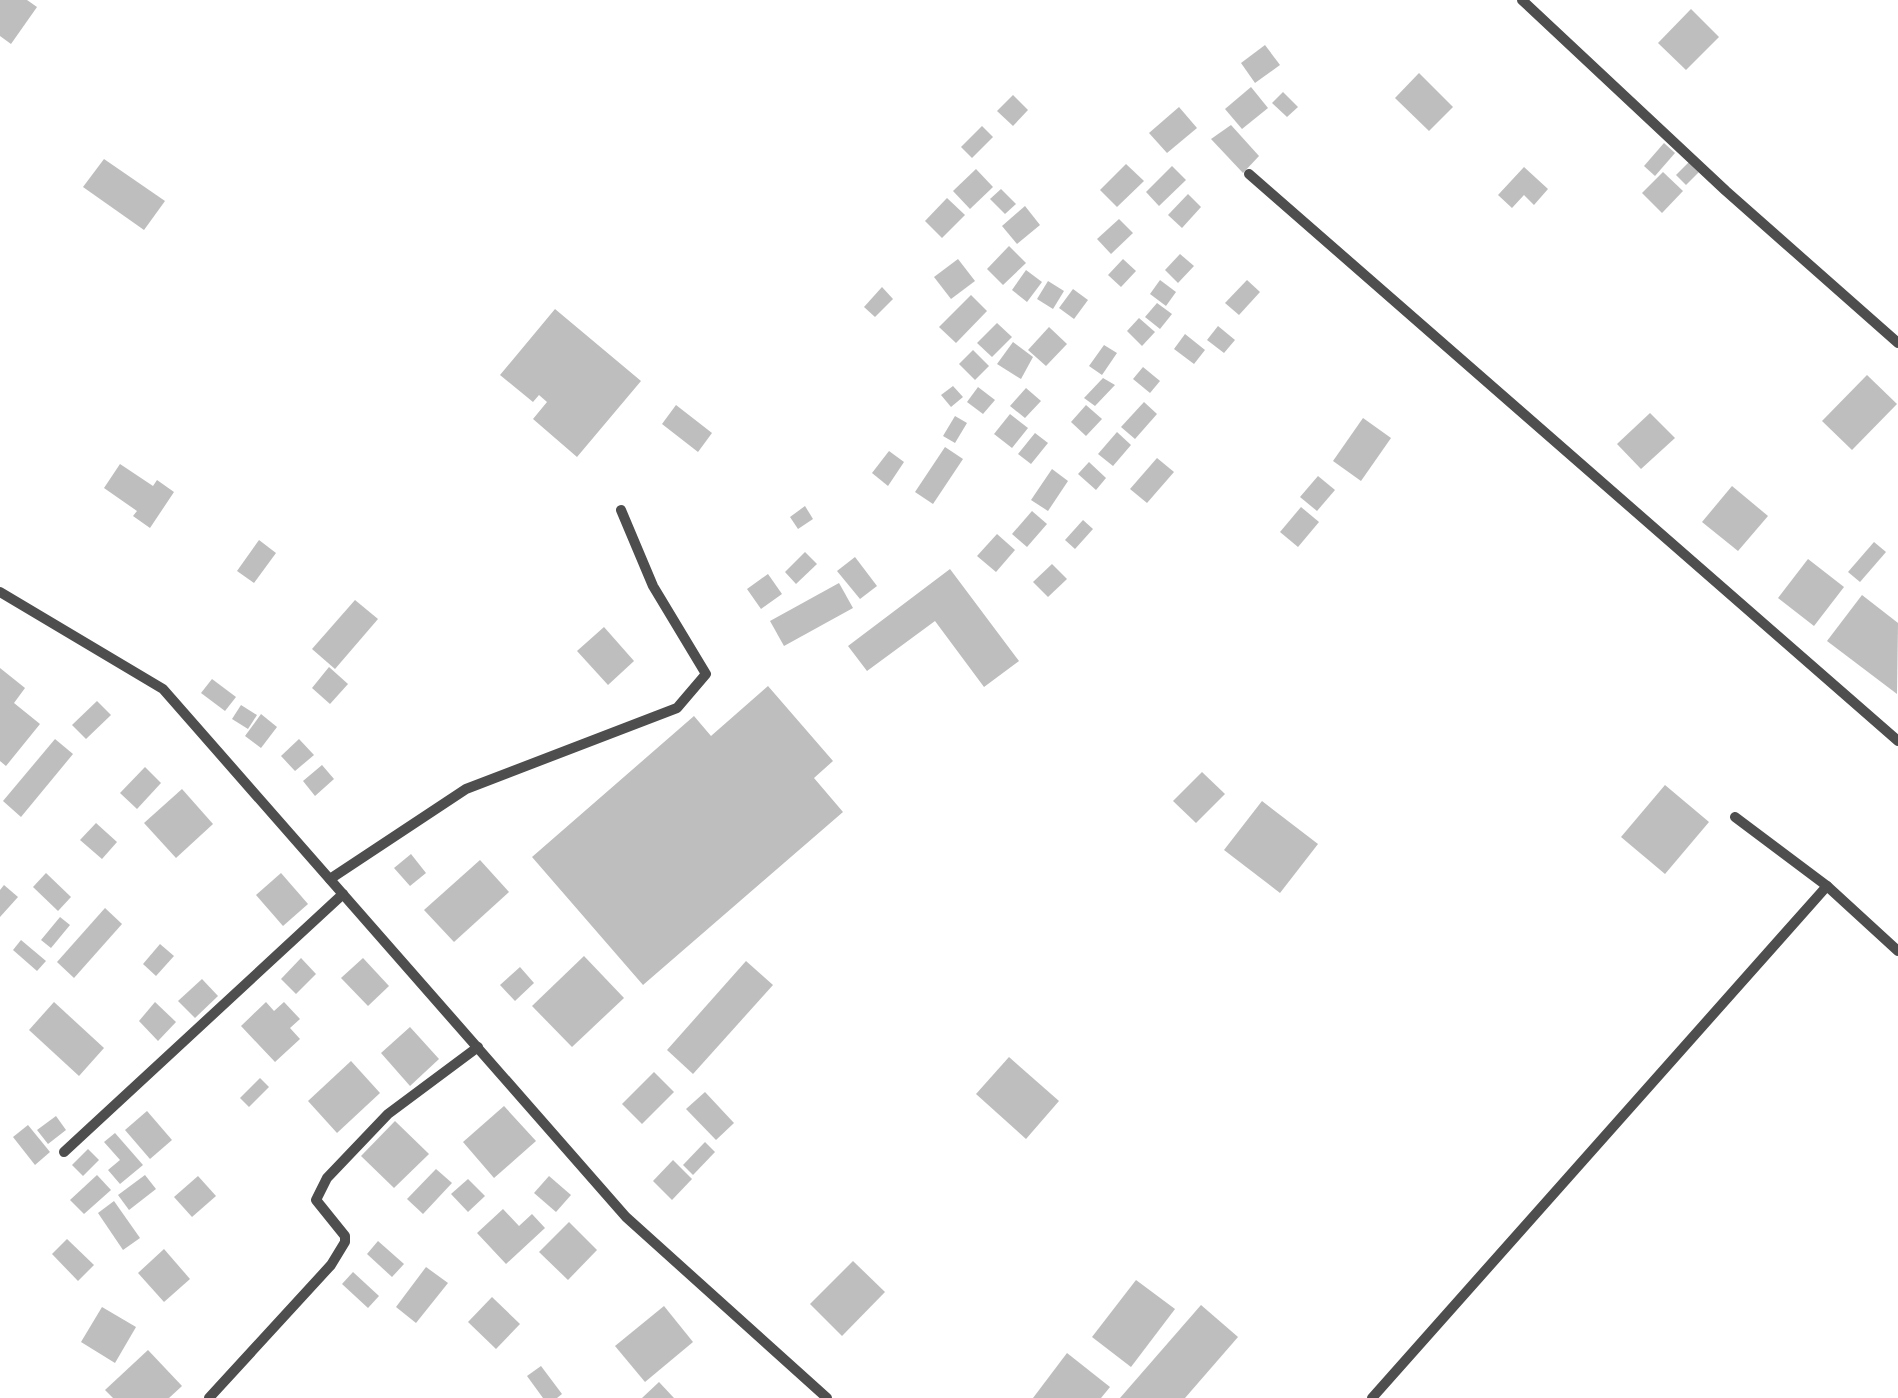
<svg xmlns="http://www.w3.org/2000/svg" width="1898" height="1398" font-family="Quicksand,sans-serif">
<style>
.building{fill:#bebebe}
.lines{fill:none;stroke-linecap:round;stroke-linejoin:round}
.street{stroke:#4e4e4e;stroke-width:10}
</style>
<rect width="100%" height="100%" fill="#fff"/>
<g class="building">
<polygon points="0,0 27,0 37,7 11,44 0,36"/>
<polygon points="1691,9 1719,37 1686,70 1658,43"/>
<polygon points="1265,45 1280,65 1255,83 1241,63"/>
<polygon points="1419,73 1453,107 1429,131 1395,98"/>
<polygon points="1251,87 1268,108 1242,129 1225,109"/>
<polygon points="1283,92 1298,107 1287,117 1272,103"/>
<polygon points="1013,95 1028,110 1013,126 997,111"/>
<polygon points="1179,107 1197,128 1167,153 1149,133"/>
<polygon points="1231,125 1259,156 1243,173 1211,139"/>
<polygon points="982,126 993,137 972,158 961,147"/>
<polygon points="1664,143 1675,153 1655,176 1644,166"/>
<polygon points="104,159 165,201 144,230 83,187"/>
<polygon points="1690,161 1700,171 1686,185 1676,175"/>
<polygon points="1126,164 1144,181 1117,207 1100,190"/>
<polygon points="1172,166 1186,180 1159,206 1146,192"/>
<polygon points="1524,167 1548,189 1534,205 1524,195 1512,208 1498,195"/>
<polygon points="976,169 993,187 970,209 953,191"/>
<polygon points="1663,172 1683,191 1662,213 1642,193"/>
<polygon points="1001,189 1016,204 1005,214 990,199"/>
<polygon points="1188,194 1201,207 1182,228 1168,215"/>
<polygon points="947,198 965,215 942,238 925,221"/>
<polygon points="1025,206 1040,225 1017,244 1002,226"/>
<polygon points="1119,219 1133,233 1111,254 1097,239"/>
<polygon points="1009,246 1026,263 1003,285 987,269"/>
<polygon points="1180,254 1194,266 1178,283 1165,270"/>
<polygon points="958,259 975,281 951,299 934,277"/>
<polygon points="1123,259 1136,271 1121,287 1108,275"/>
<polygon points="1026,270 1042,282 1027,302 1012,290"/>
<polygon points="1160,280 1176,292 1166,306 1150,294"/>
<polygon points="1247,280 1260,292 1239,315 1225,303"/>
<polygon points="1048,281 1064,291 1053,309 1037,299"/>
<polygon points="882,287 893,299 875,317 864,307"/>
<polygon points="1073,289 1088,300 1074,319 1059,308"/>
<polygon points="971,295 987,311 956,343 939,327"/>
<polygon points="1157,303 1172,314 1160,329 1145,317"/>
<polygon points="555,309 641,381 577,457 533,419 547,402 539,395 533,402 500,375"/>
<polygon points="1139,318 1155,332 1142,346 1127,331"/>
<polygon points="997,323 1012,337 992,357 977,343"/>
<polygon points="1218,326 1235,340 1224,353 1207,340"/>
<polygon points="1049,327 1067,344 1046,366 1028,350"/>
<polygon points="1185,334 1205,350 1194,364 1174,349"/>
<polygon points="1013,342 1033,357 1021,379 997,364"/>
<polygon points="1104,345 1117,353 1102,375 1089,366"/>
<polygon points="973,350 989,366 975,380 959,364"/>
<polygon points="1143,367 1160,381 1150,393 1133,379"/>
<polygon points="1867,375 1897,404 1852,450 1822,421"/>
<polygon points="1103,378 1115,385 1095,406 1084,398"/>
<polygon points="953,386 963,397 951,407 941,395"/>
<polygon points="978,387 995,400 983,414 967,402"/>
<polygon points="1026,388 1041,401 1025,418 1010,406"/>
<polygon points="1144,402 1157,414 1135,439 1121,427"/>
<polygon points="676,405 712,433 698,452 662,424"/>
<polygon points="1086,405 1102,419 1086,436 1071,422"/>
<polygon points="1650,413 1675,438 1641,469 1617,444"/>
<polygon points="1010,414 1028,428 1012,448 994,434"/>
<polygon points="955,416 967,423 955,443 943,436"/>
<polygon points="1363,418 1391,438 1361,481 1333,461"/>
<polygon points="1117,432 1131,445 1113,466 1098,454"/>
<polygon points="1035,433 1048,443 1031,464 1018,454"/>
<polygon points="945,447 963,459 933,504 915,492"/>
<polygon points="889,451 904,462 888,486 872,473"/>
<polygon points="1157,458 1174,472 1147,503 1130,489"/>
<polygon points="1089,462 1106,478 1096,490 1078,474"/>
<polygon points="120,464 153,486 157,480 174,492 150,528 133,516 137,511 104,488"/>
<polygon points="1052,469 1068,481 1048,511 1031,500"/>
<polygon points="1318,476 1335,490 1317,511 1300,497"/>
<polygon points="1732,486 1768,516 1738,551 1702,522"/>
<polygon points="805,506 813,519 798,529 790,517"/>
<polygon points="1301,507 1319,522 1298,547 1280,532"/>
<polygon points="1032,511 1047,524 1027,547 1012,534"/>
<polygon points="1083,520 1093,529 1075,549 1065,540"/>
<polygon points="997,534 1015,550 996,572 977,556"/>
<polygon points="259,540 276,553 254,583 237,571"/>
<polygon points="1874,542 1886,552 1860,582 1848,572"/>
<polygon points="805,552 817,564 796,584 785,572"/>
<polygon points="855,557 877,586 860,599 837,571"/>
<polygon points="1808,559 1844,587 1814,626 1778,598"/>
<polygon points="1052,564 1067,579 1048,597 1033,582"/>
<polygon points="950,569 1019,661 984,687 935,621 867,671 848,646"/>
<polygon points="768,574 782,594 761,609 747,589"/>
<polygon points="839,583 853,608 784,646 770,621"/>
<polygon points="1862,595 1898,623 1897,694 1827,641"/>
<polygon points="355,600 378,619 335,669 312,649"/>
<polygon points="604,627 634,661 608,685 577,651"/>
<polygon points="329,667 348,684 330,704 312,688"/>
<polygon points="0,668 25,688 14,703 40,724 6,766 0,761"/>
<polygon points="212,679 236,697 225,711 201,693"/>
<polygon points="768,686 833,761 814,778 843,812 643,985 532,857 694,716 711,736"/>
<polygon points="97,701 111,715 86,739 72,725"/>
<polygon points="241,705 257,715 248,729 232,719"/>
<polygon points="261,714 277,727 261,748 245,736"/>
<polygon points="55,739 73,754 21,817 3,801"/>
<polygon points="299,739 314,755 295,771 281,756"/>
<polygon points="322,765 334,779 315,796 303,781"/>
<polygon points="145,767 161,783 137,809 120,793"/>
<polygon points="1202,772 1225,794 1196,823 1173,801"/>
<polygon points="1665,785 1709,822 1665,874 1621,837"/>
<polygon points="182,789 213,824 176,858 144,823"/>
<polygon points="1262,801 1318,844 1280,893 1224,850"/>
<polygon points="96,823 117,842 102,859 80,840"/>
<polygon points="411,854 426,873 410,886 394,868"/>
<polygon points="480,860 509,892 454,942 424,910"/>
<polygon points="46,873 71,897 58,911 33,887"/>
<polygon points="281,873 308,904 283,926 256,895"/>
<polygon points="4,885 18,897 0,917 0,890"/>
<polygon points="105,908 122,924 74,978 57,962"/>
<polygon points="60,917 70,925 51,948 41,940"/>
<polygon points="21,940 46,961 37,971 13,950"/>
<polygon points="160,944 174,956 156,976 143,964"/>
<polygon points="584,956 624,998 572,1047 532,1006"/>
<polygon points="301,958 316,974 296,994 281,979"/>
<polygon points="363,958 389,986 368,1006 341,978"/>
<polygon points="746,961 773,985 693,1074 667,1050"/>
<polygon points="520,967 534,983 515,1001 500,985"/>
<polygon points="202,979 218,996 195,1018 178,1001"/>
<polygon points="54,1002 104,1048 79,1076 29,1030"/>
<polygon points="155,1002 176,1022 158,1041 139,1021"/>
<polygon points="266,1002 274,1011 284,1002 300,1019 290,1028 300,1039 275,1062 241,1026"/>
<polygon points="410,1027 439,1059 410,1086 381,1053"/>
<polygon points="1009,1057 1059,1101 1026,1139 976,1094"/>
<polygon points="351,1061 380,1093 337,1133 308,1101"/>
<polygon points="654,1072 674,1092 642,1124 622,1104"/>
<polygon points="260,1078 269,1087 249,1107 240,1098"/>
<polygon points="705,1092 734,1123 716,1140 686,1109"/>
<polygon points="504,1106 536,1141 494,1178 463,1142"/>
<polygon points="147,1111 172,1140 150,1159 125,1130"/>
<polygon points="56,1116 66,1130 48,1144 37,1130"/>
<polygon points="395,1121 429,1154 394,1188 361,1156"/>
<polygon points="28,1125 50,1152 35,1165 13,1137"/>
<polygon points="115,1133 143,1165 120,1184 108,1170 120,1160 104,1142"/>
<polygon points="705,1142 715,1152 693,1175 683,1165"/>
<polygon points="88,1149 99,1160 83,1176 72,1165"/>
<polygon points="673,1160 692,1179 672,1200 653,1181"/>
<polygon points="436,1169 452,1183 423,1214 407,1199"/>
<polygon points="97,1175 111,1190 84,1214 70,1200"/>
<polygon points="145,1175 156,1189 129,1210 118,1195"/>
<polygon points="198,1176 216,1196 192,1217 174,1197"/>
<polygon points="549,1176 571,1195 556,1212 534,1193"/>
<polygon points="468,1179 485,1196 468,1212 451,1194"/>
<polygon points="114,1201 140,1238 123,1250 98,1213"/>
<polygon points="503,1209 519,1226 532,1214 545,1228 506,1264 477,1233"/>
<polygon points="569,1222 597,1250 568,1280 539,1252"/>
<polygon points="67,1239 94,1265 78,1281 52,1254"/>
<polygon points="378,1241 404,1264 392,1277 367,1254"/>
<polygon points="164,1249 190,1279 164,1302 138,1273"/>
<polygon points="853,1261 885,1292 842,1336 810,1304"/>
<polygon points="426,1267 448,1283 416,1323 396,1307"/>
<polygon points="353,1272 379,1296 368,1308 342,1284"/>
<polygon points="1136,1280 1175,1309 1131,1367 1092,1337"/>
<polygon points="492,1297 520,1324 496,1349 468,1322"/>
<polygon points="1201,1305 1238,1337 1185,1398 1120,1398"/>
<polygon points="664,1306 693,1342 645,1382 615,1346"/>
<polygon points="102,1307 136,1327 115,1363 81,1342"/>
<polygon points="148,1350 182,1386 169,1398 113,1398 105,1390"/>
<polygon points="1067,1353 1110,1387 1101,1398 1033,1398"/>
<polygon points="541,1366 562,1394 557,1398 543,1398 527,1376"/>
<polygon points="659,1382 674,1398 642,1398"/>
</g>
<g class="lines">
<g class="street">
<polyline points="1522,0 1726,191 1898,343"/>
<polyline points="1249,174 1898,741"/>
<polyline points="0,592 163,689 626,1217 827,1398"/>
<polyline points="1735,817 1827,886 1898,951"/>
<polyline points="330,879 466,789 677,708 706,674 653,586 621,510"/>
<polyline points="64,1152 343,894"/>
<polyline points="209,1398 331,1265 345,1242 345,1236 316,1200 327,1178 388,1114 478,1047"/>
<polyline points="1372,1398 1827,886"/>
</g>
</g>
</svg>
